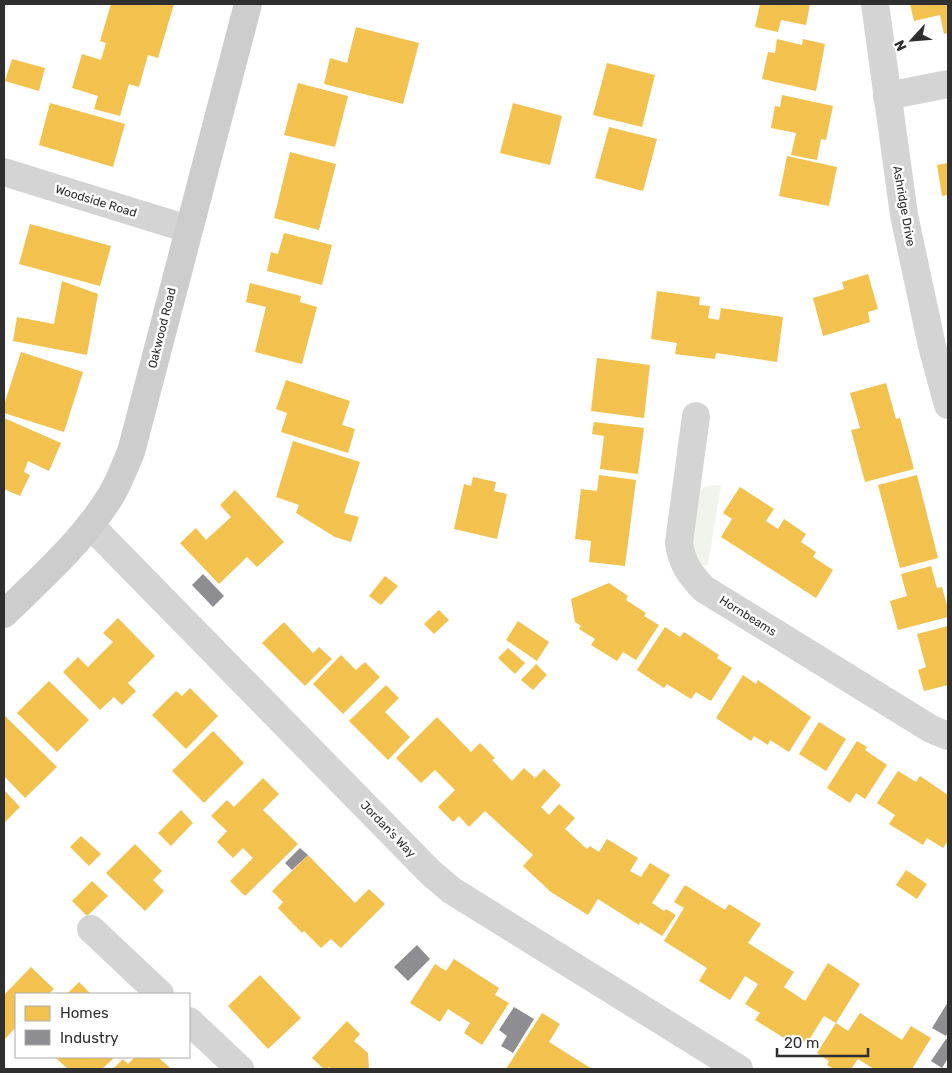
<svg xmlns="http://www.w3.org/2000/svg" width="952" height="1073" font-family="Rubik,sans-serif">
<style>
.green{fill:#f1f4ed}
.homes{fill:#f2c14e}
.industry{fill:#8d8d92}
.lines{fill:none;stroke-linecap:round;stroke-linejoin:round}
.street{stroke:#d4d4d4;stroke-width:28}
.secondary{stroke:#cdcdcd;stroke-width:28}
.labels{text-anchor:middle;dominant-baseline:central;stroke-width:5;stroke-linejoin:round;paint-order:stroke}
.street-label{font-size:12px;fill:#2f2f2f;stroke:#fff}
</style>
<rect width="100%" height="100%" fill="#fff"/>
<polygon class="green" points="711,485 721,486 708,565 699,565 691,543 699,493 703,488"/>
<g class="homes">
<polygon points="111,4 174,4 158,58 148,55 139,87 129,84 120,116 94,109 98,96 72,88 82,54 101,60 106,43 100,41"/>
<polygon points="760,4 810,4 806,25 781,20 778,32 755,27"/>
<polygon points="910,4 948,4 948,33 944,34 940,15 914,21"/>
<polygon points="356,27 419,43 403,104 324,84 330,58 347,63"/>
<polygon points="777,39 802,45 803,39 825,44 816,91 762,79 768,52 775,53"/>
<polygon points="12,59 45,68 39,91 5,81"/>
<polygon points="607,63 655,75 642,127 593,115"/>
<polygon points="298,83 348,96 335,147 284,135"/>
<polygon points="782,95 833,106 826,140 821,139 817,160 791,155 796,133 771,128 775,106 780,107"/>
<polygon points="50,103 125,124 113,167 39,145"/>
<polygon points="513,103 562,116 550,165 500,153"/>
<polygon points="609,127 657,139 643,191 595,178"/>
<polygon points="290,152 336,164 319,230 274,218"/>
<polygon points="787,156 837,167 829,206 779,196"/>
<polygon points="948,163 948,195 942,196 937,165"/>
<polygon points="30,224 111,246 100,286 19,264"/>
<polygon points="284,233 332,245 322,285 267,271 271,252 278,254"/>
<polygon points="868,274 878,309 868,312 870,322 823,336 813,298 844,289 842,282"/>
<polygon points="62,281 98,294 87,355 13,341 17,317 54,324"/>
<polygon points="250,283 301,296 300,302 317,307 302,364 255,352 266,307 246,302"/>
<polygon points="657,291 700,297 699,305 710,306 708,318 719,320 721,308 783,317 777,362 716,353 715,359 675,354 677,343 651,339"/>
<polygon points="21,352 83,372 64,432 4,413 4,405"/>
<polygon points="597,358 650,365 644,418 591,411"/>
<polygon points="286,380 350,401 342,425 355,429 348,453 281,432 287,413 276,409"/>
<polygon points="886,383 896,419 900,418 914,469 865,482 851,430 860,428 850,393"/>
<polygon points="4,418 61,443 49,471 28,461 24,472 30,475 20,496 4,489"/>
<polygon points="594,422 644,428 638,474 600,469 604,436 592,434"/>
<polygon points="293,441 360,462 344,513 359,517 351,542 335,537 296,513 299,505 276,497"/>
<polygon points="599,475 636,480 625,566 589,562 591,541 575,539 581,489 597,491"/>
<polygon points="917,475 938,558 900,568 878,485"/>
<polygon points="473,477 496,482 494,491 507,494 497,539 454,529 464,484 471,486"/>
<polygon points="740,487 774,509 766,521 778,529 784,519 806,534 801,542 816,552 813,557 833,570 816,598 721,537 732,519 723,513"/>
<polygon points="235,490 284,542 257,567 247,557 219,584 180,543 196,528 206,540 231,517 220,505"/>
<polygon points="931,566 937,588 942,587 948,609 948,617 898,630 890,601 907,596 901,574"/>
<polygon points="385,576 398,586 381,605 369,596"/>
<polygon points="609,583 628,596 626,600 646,613 644,616 659,625 636,660 623,652 617,661 591,645 595,639 579,629 581,626 575,622 571,599"/>
<polygon points="439,610 449,620 434,634 424,624"/>
<polygon points="118,618 155,656 128,683 136,691 122,705 114,697 100,710 63,672 78,657 88,667 113,642 103,633"/>
<polygon points="518,621 549,642 537,661 506,640"/>
<polygon points="284,622 313,653 319,647 332,659 305,686 262,643"/>
<polygon points="948,626 948,685 924,691 918,670 926,667 917,634"/>
<polygon points="665,627 680,637 684,632 719,655 717,658 732,668 711,701 696,692 691,699 667,684 664,688 637,670"/>
<polygon points="508,648 525,663 515,674 498,658"/>
<polygon points="341,655 356,670 365,662 380,677 343,714 313,684"/>
<polygon points="536,664 547,675 533,690 521,680"/>
<polygon points="743,675 756,684 758,680 811,717 789,752 770,740 768,745 754,736 751,741 716,718"/>
<polygon points="49,681 89,720 57,752 17,713"/>
<polygon points="386,685 399,698 385,712 410,737 388,760 349,721"/>
<polygon points="190,688 218,716 186,749 152,715 176,691 182,696"/>
<polygon points="4,715 57,767 25,798 4,776"/>
<polygon points="437,717 471,752 480,743 495,758 492,760 512,781 524,768 535,778 544,769 561,785 541,807 549,815 559,804 575,818 565,829 587,849 590,846 599,852 607,839 638,858 630,871 641,877 650,863 670,875 652,903 664,911 666,909 676,915 662,936 640,922 639,925 598,899 588,915 551,892 523,866 533,855 485,811 469,827 459,816 453,822 438,807 455,790 435,770 421,783 396,758"/>
<polygon points="819,722 846,739 826,771 799,754"/>
<polygon points="213,731 244,763 204,803 172,771"/>
<polygon points="857,741 867,747 865,750 887,765 865,799 856,793 850,803 827,788"/>
<polygon points="898,771 916,782 920,776 948,795 948,841 943,848 927,838 923,845 889,824 895,815 877,803"/>
<polygon points="263,778 279,794 263,810 298,844 245,896 230,881 253,858 243,848 233,858 217,842 227,831 211,816 227,800 234,807"/>
<polygon points="4,790 20,807 4,823"/>
<polygon points="181,810 193,823 171,846 158,833"/>
<polygon points="81,836 101,854 89,866 70,847"/>
<polygon points="135,844 162,871 153,880 164,891 145,911 106,873"/>
<polygon points="308,855 355,903 369,889 385,904 341,948 331,939 321,948 304,931 302,933 278,908 283,902 272,891"/>
<polygon points="906,870 927,884 917,899 896,885"/>
<polygon points="92,881 108,896 87,916 72,901"/>
<polygon points="685,885 725,910 729,904 761,924 748,943 794,972 784,987 805,1001 828,963 860,984 836,1023 824,1016 807,1043 793,1034 789,1041 755,1020 760,1013 745,1004 758,984 745,976 730,1000 699,981 707,968 664,941 684,908 674,902"/>
<polygon points="454,959 499,988 495,995 509,1003 482,1045 464,1033 470,1023 448,1009 440,1022 410,1003 435,964 446,971"/>
<polygon points="31,967 54,989 48,994 16,994 16,1027 4,1040 4,995"/>
<polygon points="260,975 301,1018 268,1049 228,1006"/>
<polygon points="79,982 91,994 67,994"/>
<polygon points="542,1013 560,1024 549,1042 592,1069 506,1069"/>
<polygon points="860,1013 902,1040 911,1026 931,1038 912,1069 874,1069 858,1059 851,1069 834,1069 827,1065 829,1061 817,1053 836,1023 848,1031"/>
<polygon points="347,1021 360,1034 354,1041 368,1053 369,1069 331,1069 329,1067 327,1069 324,1069 312,1058"/>
<polygon points="58,1057 115,1057 102,1069 68,1069 56,1058"/>
<polygon points="135,1057 158,1057 170,1068 168,1069 113,1069 123,1059 128,1064"/>
</g>
<g class="industry">
<polygon points="203,574 224,596 213,607 192,585"/>
<polygon points="300,848 308,855 292,870 285,863"/>
<polygon points="417,945 430,959 408,981 394,967"/>
<polygon points="948,1002 948,1032 946,1036 932,1028"/>
<polygon points="514,1007 534,1019 513,1053 501,1046 507,1036 499,1030"/>
<polygon points="946,1039 948,1040 948,1058 942,1068 931,1061"/>
</g>
<g class="lines">
<g class="street">
<polyline points="875,4 904,215 932,346 948,405"/>
<polyline points="887,96 948,84"/>
<polyline points="4,172 188,229"/>
<path d="M696,416L679,542C681,562 690,575 704,589L931,729L948,736"/>
<polyline points="90,525 430,872 451,890 739,1069"/>
<polyline points="91,929 160,994"/>
<polyline points="189,1021 240,1069"/>
</g>
<path class="secondary" d="M4,614C41,578 82,542 110,497C119,483 124,467 131,452L248,4"/>
</g>
<g class="labels">
<g class="street-label">
<text transform="translate(96 201) rotate(17)">Woodside Road</text>
<text transform="translate(904 206) rotate(80)">Ashridge Drive</text>
<text transform="translate(162 328) rotate(-76)">Oakwood Road</text>
<text transform="translate(748 616) rotate(32)">Hornbeams</text>
<text transform="translate(388 829) rotate(46)">Jordan's Way</text>
</g>
</g>
<rect width="952" height="1073" fill="none" stroke="#2f2f2f" stroke-width="10"/>
<rect x="15" y="993" width="175" height="65" fill="#ffffff" stroke="#acacac"/>
<rect x="25" y="1006" width="25" height="15" fill="#f2c14e" stroke="#acacac"/>
<text x="60" y="1018" font-size="15" fill="#2f2f2f">Homes</text>
<rect x="25" y="1030" width="25" height="15" fill="#8d8d92" stroke="#acacac"/>
<text x="60" y="1043" font-size="15" fill="#2f2f2f">Industry</text>
<g transform="translate(912 40) rotate(244)" stroke="#ffffff" stroke-width="4" paint-order="stroke">
<path d="M0-4L9 19L0 12L-9 19Z" fill="#2f2f2f"/>
<text y="-8" font-size="14" font-weight="bold" text-anchor="middle" fill="#2f2f2f">N</text>
</g>
<path d="M777 1048v8h91v-8" fill="none" stroke="#2f2f2f" stroke-width="2.5"/>
<text x="784" y="1048" font-size="15" fill="#2f2f2f" stroke="#ffffff" stroke-width="4" paint-order="stroke">20 m</text>
</svg>
